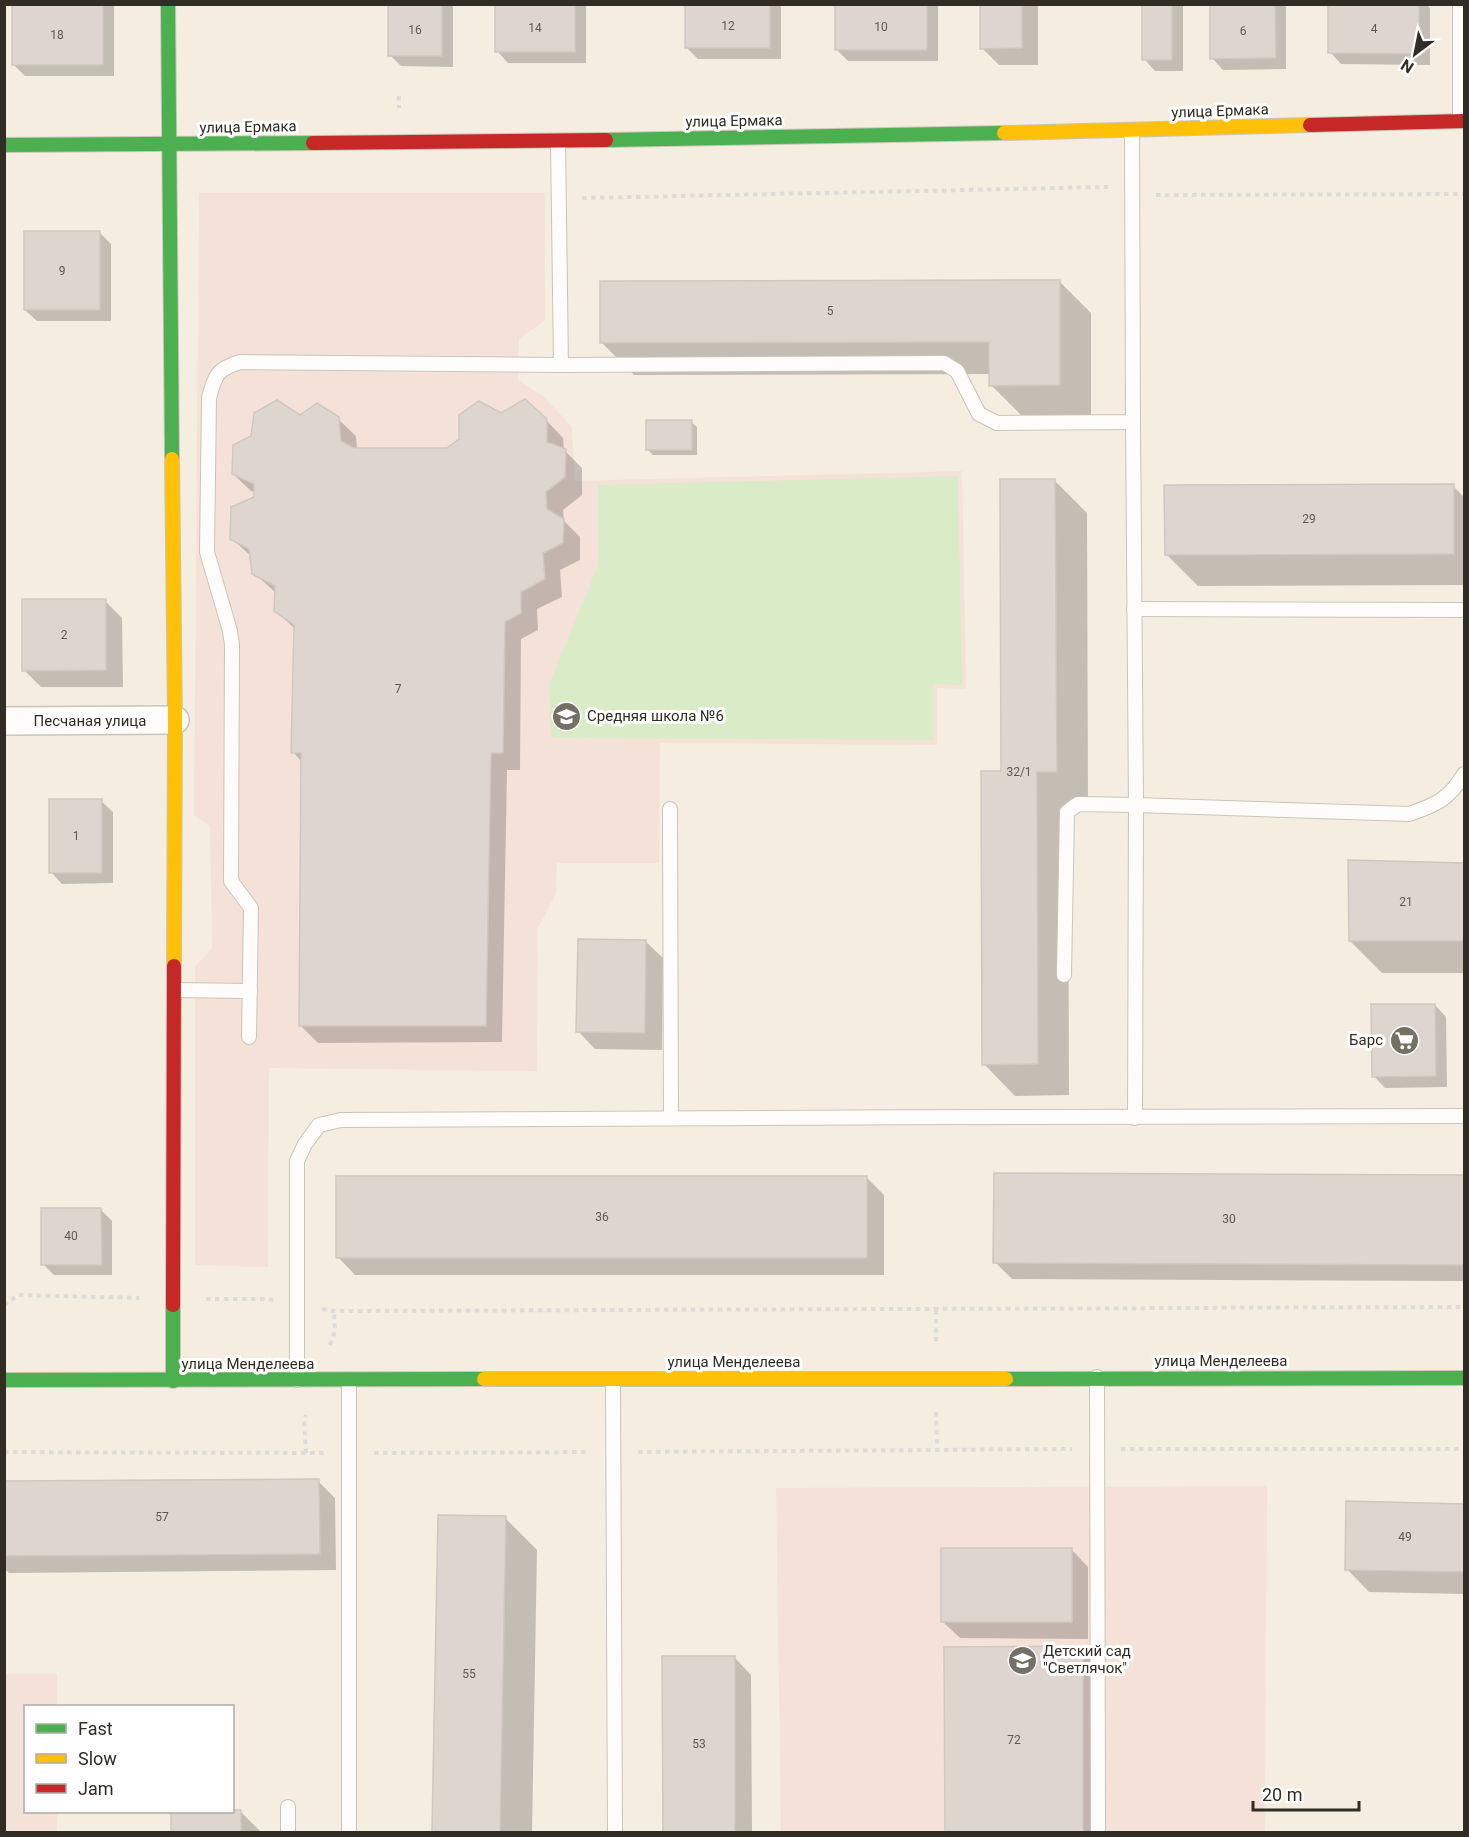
<svg xmlns="http://www.w3.org/2000/svg" width="1469" height="1837" font-family="Roboto,sans-serif">
<style>
.education{fill:#f4e2d9}
.green{fill:#d9ebc7}
.shadow{fill:#0003}
.building{fill:#dfd5cf;stroke:#d0c7c1;stroke-width:1.5}
.lines{fill:none;stroke-linecap:round;stroke-linejoin:round}
.lane-casing{stroke:#cac5bb;stroke-width:16}
.street-casing{stroke:#cac5bb;stroke-width:30}
.fast-casing{stroke:#cac5bb;stroke-width:16}
.slow-casing{stroke:#cac5bb;stroke-width:16}
.jam-casing{stroke:#cac5bb;stroke-width:16}
.path{stroke:#dddbd8;stroke-width:4;stroke-dasharray:4.5 4.5;stroke-linecap:butt}
.lane{stroke:#fdfcfa;stroke-width:14}
.street{stroke:#fdfcfa;stroke-width:27}
.fast{stroke:#4caf50;stroke-width:14}
.slow{stroke:#ffc107;stroke-width:14}
.jam{stroke:#c62828;stroke-width:14}
.labels{text-anchor:middle;dominant-baseline:central;stroke-width:6;stroke-linejoin:round;paint-order:stroke}
.number-label{font-size:12px;fill:#5e5950}
.street-label{font-size:15px;fill:#312d24;stroke:#fff}
.poi-label{font-size:15px;fill:#312d24;stroke:#fff;text-anchor:start}
</style>
<rect width="100%" height="100%" fill="#f4ede0"/>
<g class="education">
<polygon points="199,193 545,193 545,320 519,339 518,380 543,396 572,427 575,481 962,471 966,689 937,688 937,745 660,743 659,863 557,863 556,893 538,928 537,1071 269,1068 268,1267 195,1265 195,966 212,948 210,826 194,815"/>
<polygon points="1267,1486 1265,1832 781,1832 776,1488"/>
<polygon points="4,1674 57,1674 57,1706 26,1706 26,1812 57,1812 57,1832 5,1832"/>
</g>
<polygon class="green" points="958,476 962,685 933,684 933,740 551,738 549,685 598,565 598,485"/>
<g class="shadow">
<polygon points="13,4 114,4 114,76 25,76 13,64"/>
<polygon points="389,4 453,4 453,67 401,66 390,55"/>
<polygon points="497,4 586,4 586,63 508,63 497,51"/>
<polygon points="686,4 781,4 781,59 698,59 687,48"/>
<polygon points="836,4 938,4 938,61 848,61 837,50"/>
<polygon points="982,4 1038,4 1038,65 999,65 982,48"/>
<polygon points="1143,4 1183,4 1183,71 1155,71 1144,59"/>
<polygon points="1212,4 1283,4 1286,7 1286,69 1223,70 1212,58"/>
<polygon points="1330,4 1426,4 1430,8 1430,65 1341,64 1330,52"/>
<polygon points="99,232 111,244 111,321 37,321 25,310"/>
<polygon points="1059,281 1091,313 1091,416 1023,417 991,385 991,374 634,375 602,343"/>
<polygon points="501,415 546,420 563,438 564,450 582,468 582,495 563,510 564,521 580,537 580,560 560,570 562,597 537,609 538,630 521,639 520,770 507,770 502,1042 318,1043 300,1025 302,762 293,752 295,629 275,610 276,593 254,573 252,557 231,538 256,498 256,493 251,491 233,474 300,417 338,419 356,436 357,449 448,449"/>
<polygon points="691,422 697,427 697,455 653,455 647,449"/>
<polygon points="1055,481 1087,513 1088,803 1068,804 1069,1095 1015,1096 984,1064 1002,773"/>
<polygon points="1453,486 1464,497 1464,585 1198,586 1166,554"/>
<polygon points="105,601 122,618 123,687 41,687 24,670"/>
<polygon points="101,801 113,812 113,883 62,884 51,872"/>
<polygon points="1350,862 1464,864 1464,973 1382,973 1350,941"/>
<polygon points="645,941 663,958 662,1050 595,1049 578,1031"/>
<polygon points="1435,1005 1446,1017 1447,1087 1385,1088 1374,1076"/>
<polygon points="995,1174 1464,1176 1464,1281 1012,1279 995,1262"/>
<polygon points="867,1178 884,1195 884,1275 355,1275 338,1257"/>
<polygon points="100,1209 112,1221 112,1275 54,1275 43,1264"/>
<polygon points="318,1481 335,1498 336,1570 9,1573 4,1568 4,1483"/>
<polygon points="1348,1503 1464,1505 1464,1594 1369,1592 1347,1569"/>
<polygon points="440,1516 505,1518 537,1550 532,1832 434,1832"/>
<polygon points="1071,1549 1088,1567 1088,1639 960,1638 942,1621"/>
<polygon points="946,1648 1082,1648 1105,1670 1105,1832 946,1832"/>
<polygon points="734,1657 751,1675 752,1832 664,1832 664,1658"/>
<polygon points="240,1811 261,1832 172,1832 172,1812"/>
</g>
<g class="building">
<rect x="12" y="4" width="91" height="61"/>
<rect x="388" y="4" width="54" height="52"/>
<rect x="495" y="4" width="80" height="48"/>
<rect x="685" y="4" width="85" height="44"/>
<rect x="835" y="4" width="92" height="46"/>
<polygon points="980,4 1022,4 1022,48 980,49"/>
<rect x="1142" y="4" width="30" height="56"/>
<polygon points="1210,4 1275,4 1276,58 1210,59"/>
<polygon points="1328,4 1419,4 1419,54 1328,53"/>
<rect x="24" y="231" width="76" height="79"/>
<polygon points="1060,280 1060,385 989,386 989,342 600,343 600,281"/>
<polygon points="525,399 547,419 547,442 566,449 565,477 546,492 547,509 564,519 563,543 543,553 545,579 521,592 521,613 505,622 503,753 491,753 486,1026 299,1026 301,753 291,753 294,625 274,611 275,586 252,574 249,549 230,539 231,507 254,497 254,484 232,474 233,445 251,436 254,413 277,400 300,415 317,403 339,417 341,441 354,448 447,448 459,439 459,415 479,401 501,413"/>
<rect x="646" y="420" width="46" height="30"/>
<polygon points="1000,479 1055,479 1057,772 1037,772 1038,1064 982,1065 981,771 1001,771"/>
<polygon points="1454,484 1454,554 1165,555 1164,485"/>
<polygon points="22,599 106,599 106,670 22,671"/>
<rect x="49" y="799" width="53" height="74"/>
<polygon points="1348,860 1464,863 1464,941 1349,941"/>
<polygon points="578,939 646,940 645,1033 576,1032"/>
<polygon points="1371,1004 1435,1004 1436,1076 1372,1077"/>
<polygon points="994,1173 1464,1175 1464,1265 993,1263"/>
<rect x="336" y="1176" width="531" height="82"/>
<polygon points="41,1208 101,1208 102,1265 41,1265"/>
<polygon points="319,1479 320,1554 4,1556 4,1481"/>
<polygon points="1346,1501 1464,1504 1464,1572 1345,1570"/>
<polygon points="438,1515 506,1516 500,1832 432,1832"/>
<rect x="941" y="1548" width="131" height="74"/>
<polygon points="1083,1646 1083,1832 945,1832 944,1647"/>
<polygon points="662,1656 735,1656 735,1832 663,1832"/>
<polygon points="232,1810 241,1810 241,1832 171,1832 171,1812 232,1812"/>
</g>
<g class="lines">
<defs>
<g id="lane">
<polyline points="1460,121 1460,4"/>
<polyline points="558,141 561,365 944,363 957,371 979,414 997,423 1133,422 1132,130"/>
<polyline points="1133,422 1136,805 1135,1118"/>
<polyline points="1134,609 1464,610"/>
<polyline points="670,809 671,1116"/>
<path d="M1064,975L1067,812L1078,804L1136,805L1409,814C1436,805 1449,799 1464,774"/>
<polyline points="174,990 250,991"/>
<path d="M249,1037L251,908L231,881L232,645L230,631L207,552L209,398C215,375 217,369 240,362L561,365"/>
<polyline points="1097,1377 1098,1832"/>
<polyline points="613,1379 615,1832"/>
<path d="M297,1380V1161L305,1144L319,1125L341,1120C715,1116 1090,1118 1464,1116"/>
<polyline points="349,1380 349,1832"/>
<polyline points="288,1832 288,1807"/>
</g>
<polyline id="street" points="4,721 175,720"/>
<g id="fast">
<polyline points="168,4 172,459"/>
<polyline points="606,140 1004,133"/>
<polyline points="4,145 313,143"/>
<polyline points="1006,1379 1464,1378"/>
<polyline points="4,1380 484,1379"/>
<polyline points="173,1381 173,1305"/>
</g>
<g id="slow">
<polyline points="1004,133 1310,125"/>
<polyline points="172,459 175,720 174,966"/>
<polyline points="484,1379 1006,1379"/>
</g>
<g id="jam">
<polyline points="1310,125 1464,121"/>
<polyline points="313,143 606,140"/>
<polyline points="173,1305 174,966"/>
</g>
</defs>
<use href="#lane" class="lane-casing"/>
<use href="#street" class="street-casing"/>
<use href="#fast" class="fast-casing"/>
<use href="#slow" class="slow-casing"/>
<use href="#jam" class="jam-casing"/>
<g class="path">
<polyline points="399,96 399,108"/>
<polyline points="1156,195 1464,194"/>
<polyline points="582,198 1108,187"/>
<polyline points="206,1299 263,1299 274,1300"/>
<polyline points="4,1305 18,1295 139,1298"/>
<polyline points="322,1309 334,1311 1464,1307"/>
<polyline points="936,1310 936,1345"/>
<polyline points="330,1345 335,1331 334,1311"/>
<polyline points="936,1412 937,1451"/>
<polyline points="1121,1449 1464,1449"/>
<polyline points="4,1452 325,1453"/>
<polyline points="638,1452 1072,1449"/>
<polyline points="306,1453 304,1420 306,1415"/>
<polyline points="374,1453 589,1452"/>
</g>
<use href="#lane" class="lane"/>
<use href="#street" class="street"/>
<use href="#fast" class="fast"/>
<use href="#slow" class="slow"/>
<use href="#jam" class="jam"/>
</g>
<defs>
<symbol id="school-disc" viewBox="-11 -11 22 22"><circle r="9.5" fill="#757066" stroke="#fff"/><path d="M0-5L7-2L0 1L-7-2ZM-4 1L0 2.5L4 1V4Q0 6-4 4Z" fill="#fff"/></symbol>
<symbol id="supermarket-disc" viewBox="-11 -11 22 22"><circle r="9.5" fill="#757066" stroke="#fff"/><path d="M-6-5.5h2.5l.6 2H6L4.5 2H-2.5L-4.4-4H-6ZM-1.5 3.2a1.3 1.3 0 1 0 .1 0ZM3 3.2a1.3 1.3 0 1 0 .1 0Z" fill="#fff"/></symbol>
</defs>
<g fill-rule="evenodd">
<use href="#school-disc" x="550" y="700" width="33" height="33"/>
<use href="#supermarket-disc" x="1388" y="1024" width="33" height="33"/>
<use href="#school-disc" x="1006" y="1644" width="33" height="33"/>
</g>
<g class="labels">
<g class="number-label">
<text x="728" y="26">12</text>
<text x="881" y="27">10</text>
<text x="535" y="28">14</text>
<text x="1374" y="29">4</text>
<text x="415" y="30">16</text>
<text x="1243" y="31">6</text>
<text x="57" y="35">18</text>
<text x="62" y="271">9</text>
<text x="830" y="311">5</text>
<text x="1309" y="519">29</text>
<text x="64" y="635">2</text>
<text x="398" y="689">7</text>
<text x="1019" y="772">32/1</text>
<text x="76" y="836">1</text>
<text x="1406" y="902">21</text>
<text x="602" y="1217">36</text>
<text x="1229" y="1219">30</text>
<text x="71" y="1236">40</text>
<text x="162" y="1517">57</text>
<text x="1405" y="1537">49</text>
<text x="469" y="1674">55</text>
<text x="1014" y="1740">72</text>
<text x="699" y="1744">53</text>
</g>
<g class="street-label">
<text transform="translate(1220 111) rotate(-2)">улица Ермака</text>
<text transform="translate(734 121) rotate(-1)">улица Ермака</text>
<text transform="translate(248 127) rotate(-1)">улица Ермака</text>
<text x="90" y="721">Песчаная улица</text>
<text x="1221" y="1361">улица Менделеева</text>
<text x="734" y="1362">улица Менделеева</text>
<text x="248" y="1364">улица Менделеева</text>
</g>
<g class="poi-label">
<text x="587" y="716">Средняя школа №6</text>
<text x="1383" y="1040" text-anchor="end">Барс</text>
<text x="1043" y="1651">Детский сад<tspan x="1043" dy="17">"Светлячок"</tspan></text>
</g>
</g>
<rect width="1469" height="1837" fill="none" stroke="#312d24" stroke-width="12"/>
<rect x="24" y="1705" width="210" height="108" fill="#ffffff" stroke="#adaba7" stroke-width="1.5"/>
<rect x="36" y="1724" width="30" height="9" fill="#4caf50" stroke="#adaba7" stroke-width="1.5"/>
<text x="78" y="1735" font-size="18" fill="#312d24">Fast</text>
<rect x="36" y="1754" width="30" height="9" fill="#ffc107" stroke="#adaba7" stroke-width="1.5"/>
<text x="78" y="1765" font-size="18" fill="#312d24">Slow</text>
<rect x="36" y="1784" width="30" height="9" fill="#c62828" stroke="#adaba7" stroke-width="1.5"/>
<text x="78" y="1795" font-size="18" fill="#312d24">Jam</text>
<g transform="translate(1415 54) rotate(212)" stroke="#ffffff" stroke-width="4.5" paint-order="stroke">
<path d="M0-4.5L10 22L0 15L-10 22Z" fill="#312d24"/>
<text y="-9" font-size="16" font-weight="bold" text-anchor="middle" fill="#312d24">N</text>
</g>
<path d="M1253 1801v9h106v-9" fill="none" stroke="#312d24" stroke-width="3"/>
<text x="1262" y="1801" font-size="18" fill="#312d24" stroke="#ffffff" stroke-width="4.5" paint-order="stroke">20 m</text>
</svg>
